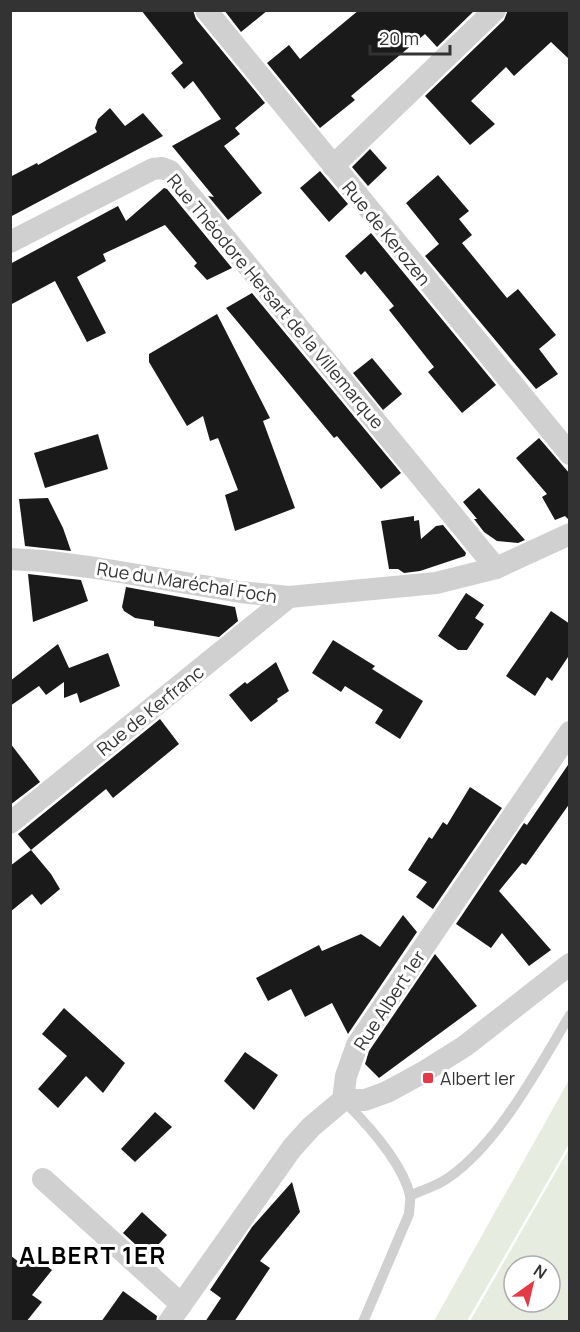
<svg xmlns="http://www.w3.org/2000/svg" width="580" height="1332" font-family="Manrope,sans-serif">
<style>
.green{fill:#e6ecdf;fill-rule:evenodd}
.building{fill:#1a1a1a}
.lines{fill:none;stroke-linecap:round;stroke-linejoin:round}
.lane{stroke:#d0d0d0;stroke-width:10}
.street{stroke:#d0d0d0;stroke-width:22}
.poi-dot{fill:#e63946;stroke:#fff;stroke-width:2}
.labels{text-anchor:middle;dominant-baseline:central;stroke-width:6;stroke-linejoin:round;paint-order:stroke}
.street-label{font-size:18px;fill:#333;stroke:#fff}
.poi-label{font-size:18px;fill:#333;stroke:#fff;text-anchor:start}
.district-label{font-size:24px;font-weight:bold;letter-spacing:1.5px;fill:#000;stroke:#fff}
</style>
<rect width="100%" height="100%" fill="#fff"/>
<g class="green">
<polygon points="569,1080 569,1144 467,1321 434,1321"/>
<path d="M569,1149V1321H470ZM514,1266H550V1302H514Z"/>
</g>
<g class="building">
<polygon points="141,10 193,10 196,19 265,103 235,128 240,134 224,146 262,193 228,220 208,196 214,197 172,146 221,119 193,81 184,89 171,73 183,63"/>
<polygon points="224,10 268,10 241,32"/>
<polygon points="359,10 475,10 437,47 425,34 351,96 355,100 320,128 267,63 289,45 300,59"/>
<polygon points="508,10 570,10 570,60 551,42 514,76 506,67 471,101 495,124 470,145 425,96 504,20"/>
<polygon points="110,108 125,126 143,113 163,136 10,217 10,177 37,163 38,165 97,132 95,128 98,119"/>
<polygon points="370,149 387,168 368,186 352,167"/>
<polygon points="320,171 348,204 329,222 300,188"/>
<polygon points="438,175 469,211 459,219 472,235 462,243 507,298 518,289 556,335 539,349 558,374 536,389 425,256 439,244 406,203"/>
<polygon points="164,188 167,189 232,268 207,280 194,266 197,263 165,225 103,254 106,261 77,277 106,333 87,342 55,281 10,305 10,264 118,206 126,221"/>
<polygon points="371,233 496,385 462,413 428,372 434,367 389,310 394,306 365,271 361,275 345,256"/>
<polygon points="252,293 401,473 381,489 337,436 334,438 226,308"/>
<polygon points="217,314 270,418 263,421 295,508 235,531 225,495 238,490 218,438 210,441 203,416 187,426 149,362 149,354"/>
<polygon points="372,358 402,394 383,410 353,373"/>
<polygon points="98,434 108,469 45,488 34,453"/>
<polygon points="539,438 570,474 570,521 565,516 555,520 542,497 547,494 516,458"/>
<polygon points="479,488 525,540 518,543 497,541 484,532 474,519 477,519 463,502"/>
<polygon points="48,498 63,528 71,551 25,546 19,499"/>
<polygon points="414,516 414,521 419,520 421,539 436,526 443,525 466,553 465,556 420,571 404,573 398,569 389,569 381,521"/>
<polygon points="28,574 81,580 88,601 33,622"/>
<polygon points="126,587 235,607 238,621 219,637 154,626 154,621 135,618 124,611 122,607"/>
<polygon points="466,593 484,605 475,618 484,624 467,650 458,650 438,636"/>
<polygon points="551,611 570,624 570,654 552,681 547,677 535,696 506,676"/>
<polygon points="333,640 375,666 372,669 423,701 400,739 375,723 383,710 345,686 341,692 312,673"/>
<polygon points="58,644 69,668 108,653 120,686 80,703 77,693 64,698 64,682 46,695 39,686 10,706 10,681"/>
<polygon points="276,662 289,691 277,699 278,701 251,722 229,695 245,682 247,684"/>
<polygon points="160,719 179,744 113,798 106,789 31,850 18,834"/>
<polygon points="10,743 40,782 10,805"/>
<polygon points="570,762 570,803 526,865 522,863 499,891 551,950 529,966 502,933 491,948 456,924 524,823 527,825"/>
<polygon points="470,787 502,808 433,909 416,897 427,882 408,870 429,837 432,839 443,822 447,825"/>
<polygon points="31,850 51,874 60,889 41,905 32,894 10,912 10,866"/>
<polygon points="403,915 417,932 348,1034 332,1003 305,1017 291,989 268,1001 256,978 319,945 322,951 361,934 380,947"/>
<polygon points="435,954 477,1006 379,1078 365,1064 369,1051"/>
<polygon points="64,1008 125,1063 103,1093 86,1076 58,1108 38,1089 67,1056 42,1034"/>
<polygon points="245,1052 278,1075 254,1110 224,1081"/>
<polygon points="155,1112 172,1127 135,1162 121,1149"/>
<polygon points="292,1182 300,1212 260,1261 270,1268 234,1322 205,1322 221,1298 210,1290 252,1227"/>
<polygon points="142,1212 167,1235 148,1256 123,1233"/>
<polygon points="10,1255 25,1267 34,1256 52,1270 32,1295 42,1302 26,1322 10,1322"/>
<polygon points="123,1291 157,1316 156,1322 101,1322"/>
</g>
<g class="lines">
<g class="lane">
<path d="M345,1102C368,1125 402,1163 410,1195C411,1201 409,1208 409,1214L363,1322"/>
<path d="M410,1196C422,1190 437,1186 448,1178C499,1143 538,1068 570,1015"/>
</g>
<g class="street">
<polyline points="206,10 570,454"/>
<polyline points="333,166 495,10"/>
<polyline points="10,242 153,169 162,168 170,171 496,568"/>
<polyline points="10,559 43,561 96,568 240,592 289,597 436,583 496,568 570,534"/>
<polyline points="10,823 289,597"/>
<polyline points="343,1100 365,1100 387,1092 422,1073 465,1046 570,964"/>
<polyline points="43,1179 181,1304"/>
<polyline points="169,1322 292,1148 311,1127 343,1100 346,1076 357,1045 570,732"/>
</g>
</g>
<rect class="poi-dot" x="422" y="1072" width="12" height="12" rx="3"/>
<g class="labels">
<g class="street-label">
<text transform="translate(387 233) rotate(51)">Rue de Kerozen</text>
<text transform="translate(276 301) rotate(50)">Rue Théodore Hersart de la Villemarque</text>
<text transform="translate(187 582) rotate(9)">Rue du Maréchal Foch</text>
<text transform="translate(150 710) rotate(-39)">Rue de Kerfranc</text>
<text transform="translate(389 1000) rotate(-57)">Rue Albert 1er</text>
</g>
<g class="poi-label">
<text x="440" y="1078">Albert Ier</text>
</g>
<g class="district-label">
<text x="93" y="1254">ALBERT 1ER</text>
</g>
</g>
<rect width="580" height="1332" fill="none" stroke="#333333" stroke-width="24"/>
<g transform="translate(532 1284) rotate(34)"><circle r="28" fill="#ffffff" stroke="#adadad" stroke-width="1.5"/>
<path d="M0-4.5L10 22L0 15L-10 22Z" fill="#e63946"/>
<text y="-9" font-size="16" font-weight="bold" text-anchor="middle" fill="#333333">N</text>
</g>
<path d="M370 45v9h80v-9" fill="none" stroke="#333333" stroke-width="3"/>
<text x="379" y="45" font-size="18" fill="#333333" stroke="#ffffff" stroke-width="4.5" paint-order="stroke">20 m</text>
</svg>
